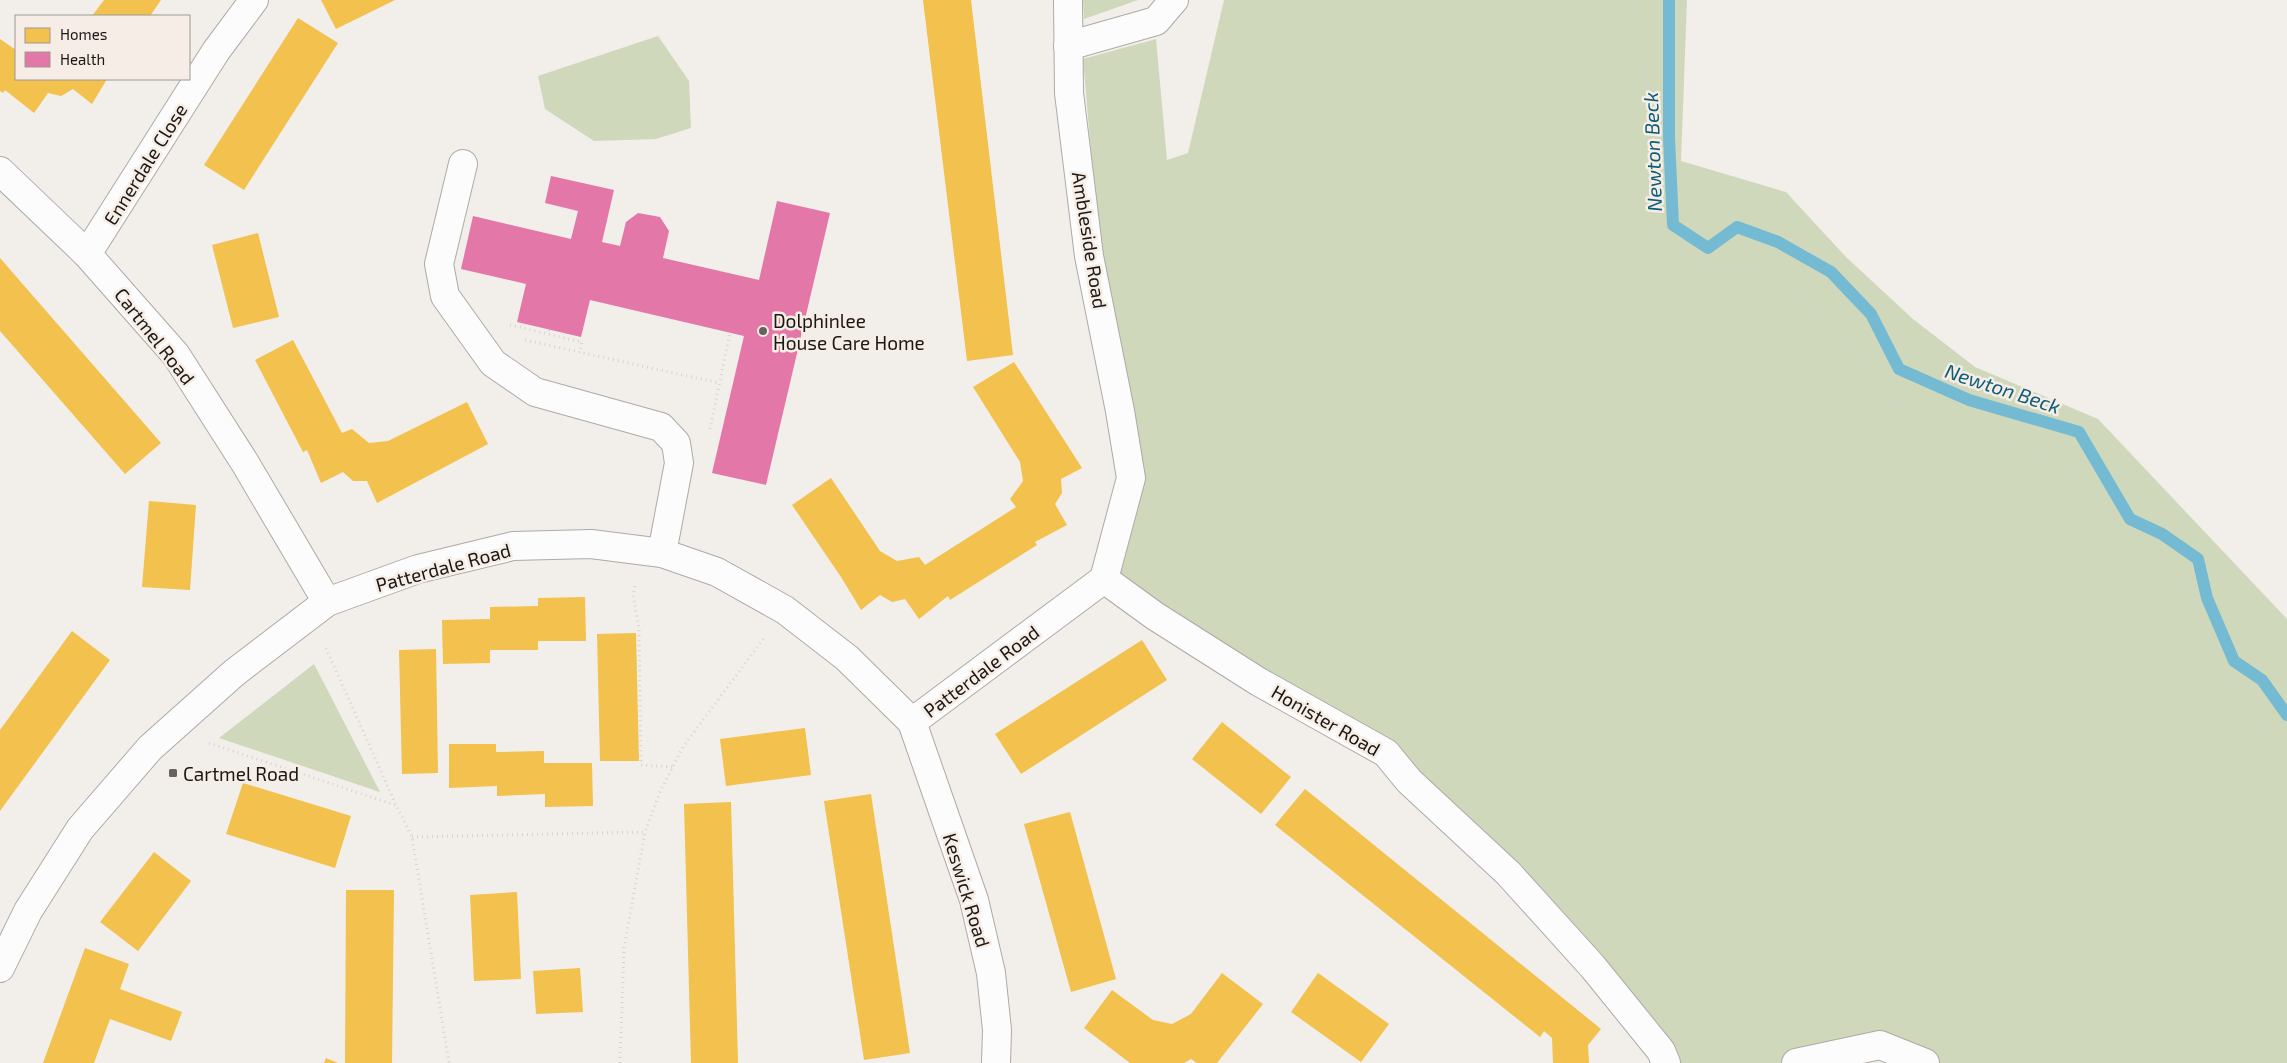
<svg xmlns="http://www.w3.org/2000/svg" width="2287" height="1063" font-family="'Exo 2',sans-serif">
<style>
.green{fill:#d0d8bb}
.homes{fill:#f2c14e}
.health{fill:#e377a8}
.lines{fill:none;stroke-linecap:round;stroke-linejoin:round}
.stream{stroke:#74bad2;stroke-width:12}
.minor-casing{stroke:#adaaa7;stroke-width:30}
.path{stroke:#d5d4d2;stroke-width:3;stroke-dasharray:1 4;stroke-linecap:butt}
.minor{stroke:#fdfcfc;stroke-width:28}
.poi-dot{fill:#66625f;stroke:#f6ede6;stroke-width:2}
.labels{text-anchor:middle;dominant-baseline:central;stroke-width:5;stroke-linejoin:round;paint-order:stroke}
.street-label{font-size:19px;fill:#1a1714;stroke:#f6ede6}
.poi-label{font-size:19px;fill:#1a1714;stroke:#f6ede6;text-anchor:start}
.water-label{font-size:20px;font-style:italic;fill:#0b5c77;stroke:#f6ede6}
</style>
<rect width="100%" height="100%" fill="#f2eeea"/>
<g class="green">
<polygon points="1083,0 1138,0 1084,19"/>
<polygon points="1224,0 1687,0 1681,161 1786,192 1846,257 1913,319 1975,367 2098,419 2287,619 2287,1063 1925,1063 1880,1045 1796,1063 1666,1063 1409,781 1104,579 1131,478 1100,256 1083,59 1156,39 1167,160 1188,153"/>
<polygon points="658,36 689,81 691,128 656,139 594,141 545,109 538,76"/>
<polygon points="314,664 380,792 219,738"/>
</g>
<g class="homes">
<polygon points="104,0 161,0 150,16 92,16"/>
<polygon points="321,0 395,0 336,29"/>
<polygon points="923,0 971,0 1013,355 967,361"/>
<polygon points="298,18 338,43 244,190 204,165"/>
<polygon points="0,39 16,50 16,79 107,79 92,104 73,89 61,96 48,93 34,113 5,90 3,93 0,91"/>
<polygon points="258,233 279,317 233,328 212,245"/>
<polygon points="0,258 161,443 125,474 0,331"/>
<polygon points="293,340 342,433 352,429 369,443 388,441 467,402 488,444 377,503 367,481 353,481 343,472 321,483 307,450 303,452 255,360"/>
<polygon points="1014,362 1082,468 1061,479 1062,493 1055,504 1067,525 1035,542 1037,545 950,600 948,596 919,619 905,599 892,602 880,595 861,610 841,577 792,505 831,478 880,551 897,561 919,557 925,565 1016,507 1010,499 1023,481 1020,462 973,387"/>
<polygon points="149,501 196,505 190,590 142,587"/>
<polygon points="585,597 586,641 538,641 538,650 490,650 490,663 443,664 442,620 490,619 490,607 538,606 538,598"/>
<polygon points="72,631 110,660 0,811 0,730"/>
<polygon points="636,633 639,761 600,761 597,634"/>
<polygon points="1142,640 1167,680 1021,774 995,734"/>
<polygon points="436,649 438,773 402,774 399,650"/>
<polygon points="1222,722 1291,777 1261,814 1192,759"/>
<polygon points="805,728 811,775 726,786 720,739"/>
<polygon points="449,744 496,744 496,752 544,751 544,763 592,763 593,806 545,807 545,794 497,796 497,786 449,788"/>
<polygon points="243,783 351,816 335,868 226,834"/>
<polygon points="1305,789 1601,1029 1588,1045 1589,1063 1553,1063 1552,1038 1544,1031 1540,1037 1275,825"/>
<polygon points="871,794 910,1053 864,1060 824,801"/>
<polygon points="731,802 738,1063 691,1063 684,804"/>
<polygon points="1070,812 1116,979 1071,992 1024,824"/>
<polygon points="154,852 191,881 138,951 100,922"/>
<polygon points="346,890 394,890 392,1063 345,1063"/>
<polygon points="517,892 521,979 474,981 470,895"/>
<polygon points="85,948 129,964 120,989 182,1012 171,1041 110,1019 94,1063 43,1063"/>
<polygon points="580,968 583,1012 536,1014 533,971"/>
<polygon points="1222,973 1263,1004 1217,1063 1197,1063 1191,1059 1184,1063 1130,1063 1084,1028 1112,990 1153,1020 1172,1024 1191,1014"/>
<polygon points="1318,973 1389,1024 1361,1062 1291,1012"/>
<polygon points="326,1058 338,1063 324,1063"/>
</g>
<polygon class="health" points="551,176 614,190 602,242 620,246 626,222 638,213 660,217 669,231 663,258 759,280 777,201 830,213 766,485 712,473 744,336 590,300 581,337 517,322 526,284 461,269 473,216 571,239 578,211 545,203"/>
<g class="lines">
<polyline class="stream" points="1669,0 1669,138 1673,225 1708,248 1737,227 1778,242 1831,272 1871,314 1899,369 1969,400 2079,432 2130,519 2162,534 2198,559 2207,598 2234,661 2262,680 2287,715"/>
<defs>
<g id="minor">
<polyline points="1068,0 1069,93 1089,256 1120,411 1131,478 1104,579 1155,616 1259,682 1386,753 1409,781 1508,873 1593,967 1661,1051 1666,1063"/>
<polyline points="1068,46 1156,21 1174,0"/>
<polyline points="463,164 439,264 445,296 493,363 535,392 661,427 676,443 679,463 662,553"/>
<polyline points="0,171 87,254 176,355 245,463 327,602"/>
<polyline points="87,254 216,51 254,0"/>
<polyline points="912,722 1104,579"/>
<polyline points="0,968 28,911 80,829 150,748 234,673 327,602 418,569 513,546 591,544 662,553 717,572 785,610 847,658 912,722 974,900 991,973 997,1030 996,1063"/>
<polyline points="1796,1063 1880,1045 1925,1063"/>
</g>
</defs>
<use href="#minor" class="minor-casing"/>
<g class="path">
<polyline points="1632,0 1646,70 1652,235 1713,271 1755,269 1831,318 1889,400 2073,471 2121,549 2187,583 2219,665 2269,732 2287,763"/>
<polyline points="510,325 548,334"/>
<polyline points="549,330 548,334 582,342 580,353"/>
<polyline points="525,340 719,383"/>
<polyline points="710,429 730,332"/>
<polyline points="635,586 633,595 639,629 641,765 673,767"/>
<polyline points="326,648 396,805 412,837 449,1063"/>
<polyline points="209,743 395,805"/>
<polyline points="412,837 645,832"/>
<polyline points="620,1063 624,948 645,832 660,792 683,747 764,638"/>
</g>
<use href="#minor" class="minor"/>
</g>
<g class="poi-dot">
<circle cx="763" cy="331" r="5"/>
<rect x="168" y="768" width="10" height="10" rx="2.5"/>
</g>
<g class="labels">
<g class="street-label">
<text transform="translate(145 164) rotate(-58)">Ennerdale Close</text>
<text transform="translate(1090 240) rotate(81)">Ambleside Road</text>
<text transform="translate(155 336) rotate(52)">Cartmel Road</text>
<text transform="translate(443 567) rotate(-15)">Patterdale Road</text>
<text transform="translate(981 671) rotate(-37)">Patterdale Road</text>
<text transform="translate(1326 720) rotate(30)">Honister Road</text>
<text transform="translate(967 890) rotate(73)">Keswick Road</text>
</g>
<g class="poi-label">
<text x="773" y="320">Dolphinlee<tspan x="773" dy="22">House Care Home</tspan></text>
<text x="183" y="773">Cartmel Road</text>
</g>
<g class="water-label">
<text transform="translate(1652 152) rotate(-92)">Newton Beck</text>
<text transform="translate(2003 388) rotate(18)">Newton Beck</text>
</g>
</g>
<rect x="15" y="15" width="175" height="65" fill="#f6ede6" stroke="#9e9792"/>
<rect x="25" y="28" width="25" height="15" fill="#f2c14e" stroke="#9e9792"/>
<text x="60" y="40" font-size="15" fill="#1a1714">Homes</text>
<rect x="25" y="52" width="25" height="15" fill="#e377a8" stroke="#9e9792"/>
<text x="60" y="65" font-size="15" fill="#1a1714">Health</text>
</svg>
